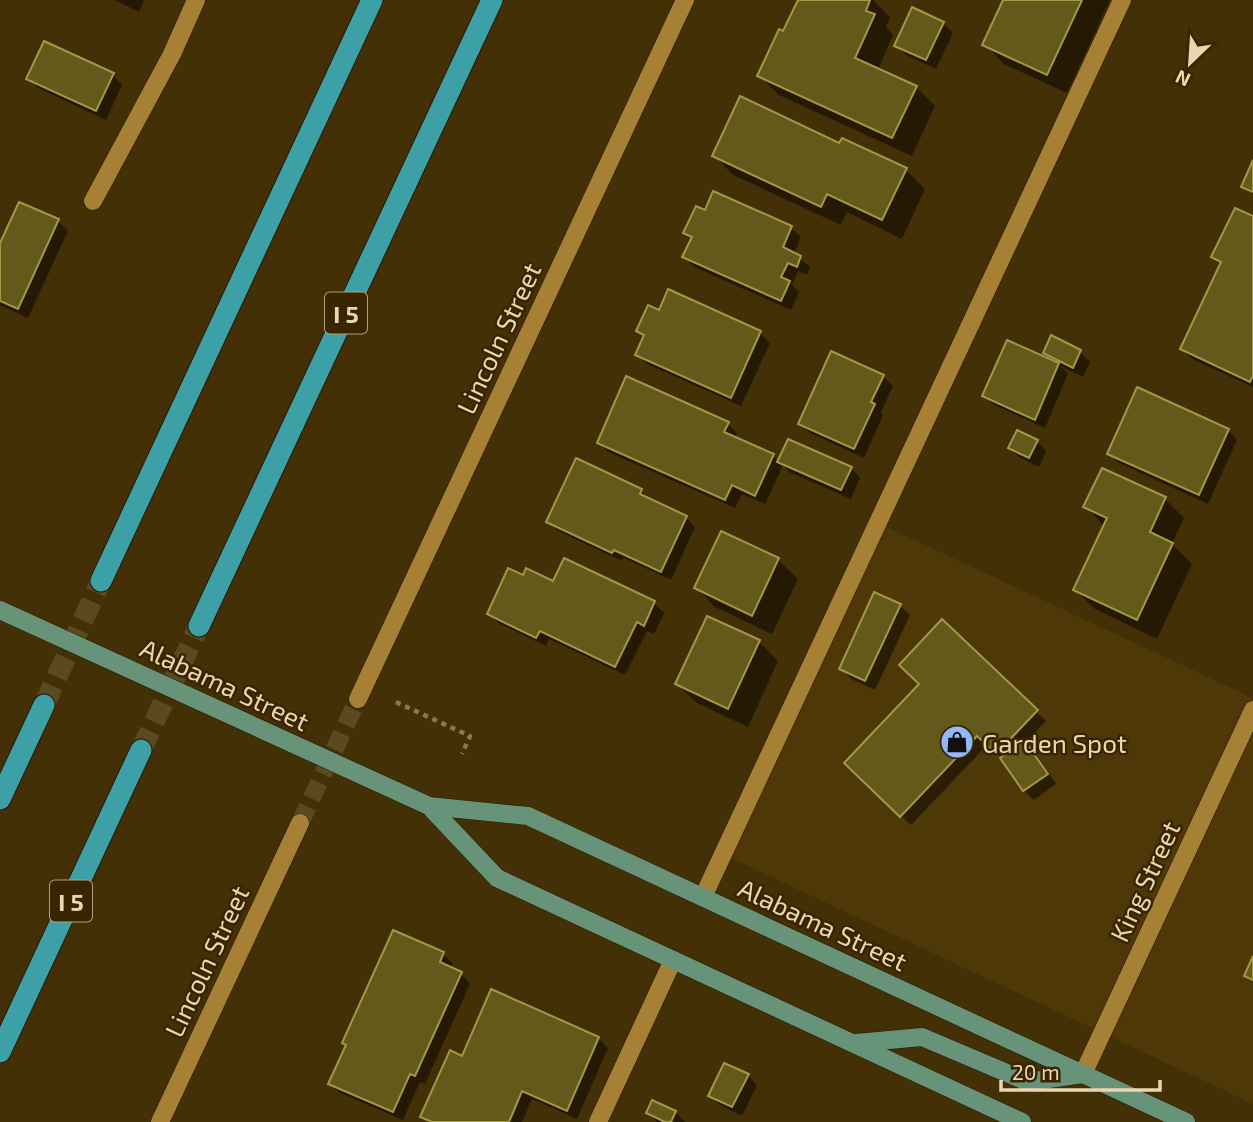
<svg xmlns="http://www.w3.org/2000/svg" width="1253" height="1122" font-family="'Exo 2',sans-serif">
<style>
.built{fill:#4e3808}
.shadow{fill:#0007}
.building{fill:#62591a;stroke:#a39846;stroke-width:2}
.lines{fill:none;stroke-linecap:round;stroke-linejoin:round}
.minor-tunnel{stroke:#5d4920;stroke-width:18;stroke-dasharray:18 9;stroke-linecap:butt}
.highway-tunnel{stroke:#5d4920;stroke-width:21;stroke-dasharray:21 10;stroke-linecap:butt}
.minor-casing{stroke:#251903;stroke-width:19}
.major-casing{stroke:#251903;stroke-width:19}
.highway-casing{stroke:#251903;stroke-width:23}
.path{stroke:#8d7951;stroke-width:4.5;stroke-dasharray:5 5;stroke-linecap:butt}
.minor{stroke:#a68035;stroke-width:18}
.major{stroke:#679379;stroke-width:18}
.highway{stroke:#3da0a7;stroke-width:21}
.major-bridge-casing{stroke:#251903;stroke-width:19;stroke-linecap:butt}
.major-bridge{stroke:#679379;stroke-width:18}
.labels{text-anchor:middle;dominant-baseline:central;stroke-width:5;stroke-linejoin:round;paint-order:stroke}
.shield{fill:#392600;stroke:#b5a17d;stroke-width:2}
.shield-label{font-size:24px;font-weight:bold;fill:#ead6b2}
.street-label{font-size:26px;fill:#ead6b2;stroke:#392600}
.poi-label{font-size:26px;fill:#ead6b2;stroke:#392600;text-anchor:start}
</style>
<rect width="100%" height="100%" fill="#443006"/>
<polygon class="built" points="878,523 1253,698 1253,1104 723,854"/>
<g class="shadow">
<polygon points="115,0 144,0 139,12"/>
<polygon points="800,0 873,0 890,17 886,27 893,35 878,70 916,87 935,106 912,156 779,95 760,76 784,34"/>
<polygon points="1005,0 1110,0 1067,93 1004,64 985,44"/>
<polygon points="943,23 953,33 936,69 906,55 896,45"/>
<polygon points="113,75 122,85 106,120 38,88 28,78"/>
<polygon points="840,146 906,170 925,189 902,239 847,212 841,225 733,175 714,155"/>
<polygon points="705,212 791,228 801,237 794,254 810,267 807,275 798,271 792,285 799,292 791,310 694,267 685,257 692,240 685,233"/>
<polygon points="1253,218 1253,387 1192,359 1182,349 1221,265 1213,257"/>
<polygon points="58,221 68,231 28,318 0,305 0,247"/>
<polygon points="669,291 760,333 770,343 741,406 647,364 637,354 645,337 639,331 659,312"/>
<polygon points="1052,338 1080,352 1090,362 1083,377 1060,366 1068,374 1045,428 994,405 984,396 1054,362 1045,353"/>
<polygon points="883,376 893,386 881,412 883,415 864,458 810,433 800,424"/>
<polygon points="728,424 737,433 735,438 773,455 779,462 851,468 860,478 851,499 789,472 783,465 765,504 742,494 735,508 608,452 599,442"/>
<polygon points="1228,430 1237,440 1208,504 1119,463 1109,453"/>
<polygon points="1037,441 1046,451 1039,467 1020,458 1010,448"/>
<polygon points="577,461 641,491 651,500 686,518 695,527 671,580 624,558 622,561 558,531 548,522"/>
<polygon points="1165,499 1184,518 1172,544 1192,564 1157,639 1095,609 1075,590 1105,527 1086,507"/>
<polygon points="565,560 654,603 664,613 654,634 647,631 625,675 549,639 546,646 498,623 489,613 524,577 554,583"/>
<polygon points="778,560 798,579 772,634 715,607 696,587"/>
<polygon points="900,606 910,615 875,690 851,679 841,669"/>
<polygon points="942,622 1046,721 1025,743 1035,752 1056,784 1034,800 1024,790 1003,759 987,745 911,825 846,763 921,684"/>
<polygon points="759,642 778,661 748,727 697,703 677,684"/>
<polygon points="443,954 453,964 450,969 461,974 470,984 425,1084 420,1082 403,1120 340,1093 330,1083"/>
<polygon points="492,991 598,1038 608,1048 577,1119 532,1099 522,1122 428,1122 422,1116 463,1058"/>
<polygon points="748,1075 757,1085 742,1116 720,1105 710,1096"/>
<polygon points="675,1112 685,1122 657,1122 648,1113"/>
</g>
<g class="building">
<polygon points="798,0 870,0 866,11 875,14 855,58 917,86 892,138 757,76 779,29 783,31"/>
<polygon points="1003,0 1082,0 1047,75 982,45"/>
<polygon points="912,7 944,22 926,60 894,46"/>
<polygon points="44,41 114,73 96,111 26,79"/>
<polygon points="740,96 839,143 842,138 907,168 882,220 827,194 821,207 712,156"/>
<polygon points="1253,160 1253,192 1241,187"/>
<polygon points="713,191 792,226 783,247 801,256 797,267 788,263 781,277 790,281 781,301 682,257 692,237 683,233 696,206 705,210"/>
<polygon points="19,202 59,219 18,309 0,301 0,243"/>
<polygon points="1235,208 1253,216 1253,376 1250,382 1180,349 1221,262 1211,257"/>
<polygon points="668,289 761,331 731,398 635,355 644,335 636,331 648,305 659,310"/>
<polygon points="1051,335 1081,350 1073,368 1043,353"/>
<polygon points="1007,340 1059,363 1035,420 982,396"/>
<polygon points="831,351 884,375 871,402 875,404 854,449 798,424"/>
<polygon points="626,376 729,422 724,432 774,454 755,496 732,485 725,500 597,443"/>
<polygon points="1137,387 1229,429 1199,495 1107,454"/>
<polygon points="1017,430 1038,440 1029,458 1008,448"/>
<polygon points="788,439 852,467 841,490 777,462"/>
<polygon points="576,458 642,489 640,494 687,516 661,572 614,550 612,553 546,522"/>
<polygon points="1102,468 1166,497 1150,532 1173,543 1137,620 1073,590 1107,518 1083,507"/>
<polygon points="721,531 779,558 752,616 694,588"/>
<polygon points="564,558 655,601 644,626 637,622 615,667 540,631 536,638 487,614 508,568 523,575 526,568 553,581"/>
<polygon points="874,592 901,604 865,681 839,669"/>
<polygon points="707,616 760,640 728,709 675,684"/>
<polygon points="942,619 1038,710 996,754 977,736 900,817 844,763 919,684 899,665"/>
<polygon points="1025,741 1048,774 1023,791 1000,758"/>
<polygon points="393,930 444,952 440,962 462,972 415,1076 410,1074 393,1112 328,1084 346,1045 342,1043"/>
<polygon points="1253,956 1253,980 1244,976"/>
<polygon points="491,989 599,1037 567,1111 522,1091 509,1122 432,1122 420,1117 450,1050 462,1056"/>
<polygon points="724,1063 749,1074 732,1107 708,1096"/>
<polygon points="652,1100 676,1111 671,1122 665,1122 646,1113"/>
</g>
<g class="lines">
<polyline class="minor-tunnel" points="300,823 358,699"/>
<g class="highway-tunnel">
<polyline points="44,705 101,581"/>
<polyline points="141,750 199,626"/>
</g>
<defs>
<g id="minor">
<polyline points="93,201 172,54 196,0"/>
<polyline points="358,699 685,0"/>
<polyline points="703,897 1122,0"/>
<polyline points="1083,1074 1253,710"/>
<polyline points="160,1122 300,823"/>
<polyline points="598,1122 673,960"/>
</g>
<g id="major">
<polyline points="429,806 528,816 1186,1122"/>
<polyline points="429,806 497,878 1022,1122"/>
<polyline points="856,1043 922,1037 1028,1082 1083,1074"/>
</g>
<g id="highway">
<polyline points="101,581 372,0"/>
<polyline points="199,626 492,0"/>
<polyline points="0,799 44,705"/>
<polyline points="0,1052 141,750"/>
</g>
</defs>
<use href="#minor" class="minor-casing"/>
<use href="#major" class="major-casing"/>
<use href="#highway" class="highway-casing"/>
<polyline class="path" points="396,702 470,736 462,754"/>
<use href="#minor" class="minor"/>
<use href="#major" class="major"/>
<use href="#highway" class="highway"/>
<defs>
<polyline id="major-bridge" points="0,610 429,806"/>
</defs>
<use href="#major-bridge" class="major-bridge-casing"/>
<use href="#major-bridge" class="major-bridge"/>
</g>
<defs>
<symbol id="shop-disc" viewBox="-11 -11 22 22"><circle r="9.5" fill="#91b8fd" stroke="#392600"/><path d="M-5-2.5h2.3a2.7 3.5 0 0 1 5.4 0H5L5.5 6h-11ZM-1.5-2.5h3a1.5 2.3 0 0 0-3 0Z" fill="#111"/></symbol>
</defs>
<g fill-rule="evenodd">
<use href="#shop-disc" x="938" y="723" width="38" height="38"/>
</g>
<g class="labels">
<g class="shield">
<rect x="325" y="292.5" width="42" height="41" rx="5"/>
<rect x="50" y="880.5" width="42" height="41" rx="5"/>
</g>
<g class="shield-label">
<text x="346" y="313">I 5</text>
<text x="71" y="901">I 5</text>
</g>
<g class="street-label">
<text transform="translate(498 338) rotate(-65)">Lincoln Street</text>
<text transform="translate(225 684) rotate(25)">Alabama Street</text>
<text transform="translate(1144 881) rotate(-65)">King Street</text>
<text transform="translate(823 924) rotate(25)">Alabama Street</text>
<text transform="translate(206 961) rotate(-65)">Lincoln Street</text>
</g>
<g class="poi-label">
<text x="982" y="742">Garden Spot</text>
</g>
</g>
<g transform="translate(1190 63) rotate(205)" stroke="#392600" stroke-width="5" paint-order="stroke">
<path d="M0-5L12 26L0 18L-12 26Z" fill="#ead6b2"/>
<text y="-10" font-size="19" font-weight="bold" text-anchor="middle" fill="#ead6b2">N</text>
</g>
<path d="M1001 1080v10h159v-10" fill="none" stroke="#ead6b2" stroke-width="3.5"/>
<text x="1012" y="1080" font-size="21" fill="#ead6b2" stroke="#392600" stroke-width="5" paint-order="stroke">20 m</text>
</svg>
